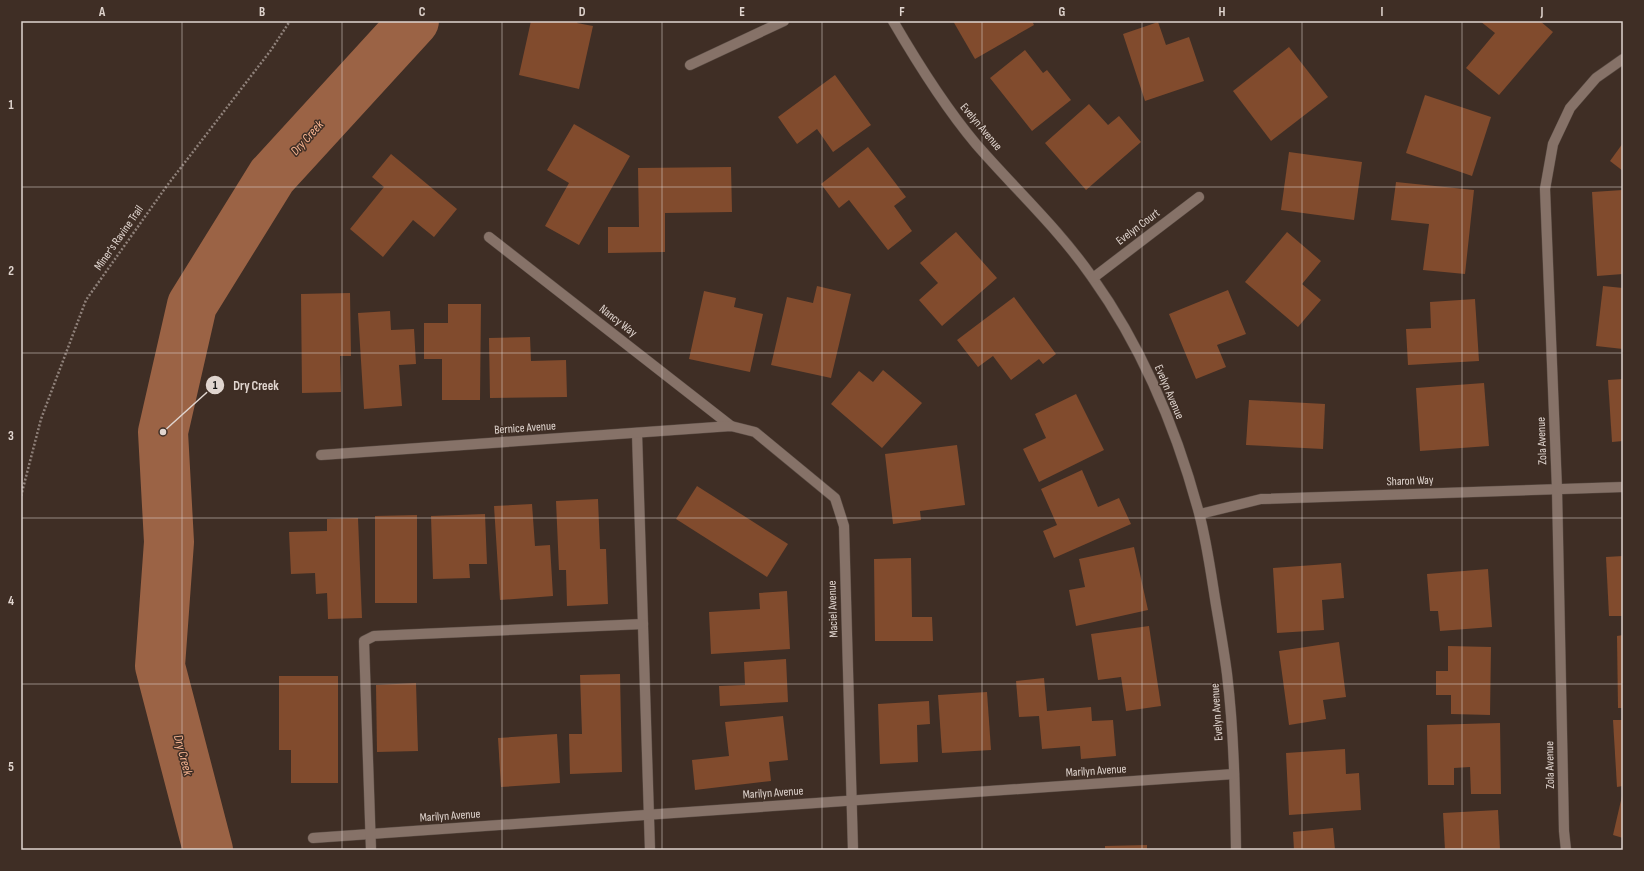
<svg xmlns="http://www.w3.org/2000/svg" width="1644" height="871" font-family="'Sofia Sans Condensed',sans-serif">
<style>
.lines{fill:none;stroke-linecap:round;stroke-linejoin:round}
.river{stroke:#9b6345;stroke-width:50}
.building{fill:#814b2d}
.minor-casing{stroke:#594b43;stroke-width:11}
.path{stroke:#8f817a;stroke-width:2.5;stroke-dasharray:2 2;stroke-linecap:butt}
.minor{stroke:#867268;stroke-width:10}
.grid{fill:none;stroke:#e0d5cf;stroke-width:1;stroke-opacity:0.55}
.labels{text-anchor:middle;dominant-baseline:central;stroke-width:3;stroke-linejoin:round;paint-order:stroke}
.street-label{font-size:12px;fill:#e0d5cf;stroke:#3f2e25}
.water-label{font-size:13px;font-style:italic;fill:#f7b490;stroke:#3f2e25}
.leader{fill:none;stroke:#e0d5cf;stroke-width:1.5}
.callout-dot{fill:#e0d5cf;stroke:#3f2e25;stroke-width:1.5}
.mark-label{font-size:12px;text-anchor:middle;font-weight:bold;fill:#111}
.callout-label{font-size:13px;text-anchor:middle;font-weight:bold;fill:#e0d5cf;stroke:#3f2e25;stroke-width:3;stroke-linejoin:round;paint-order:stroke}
.neatline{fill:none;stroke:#e0d5cf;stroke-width:1.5}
.grid-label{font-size:13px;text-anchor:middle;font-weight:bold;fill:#e0d5cf}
</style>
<rect width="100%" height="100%" fill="#3f2e25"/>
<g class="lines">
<polyline class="river" points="208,850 160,666 169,542 163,432 192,305 272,176 414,21"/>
</g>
<g class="building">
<polygon points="531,21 578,21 577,23 593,26 579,89 519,75"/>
<polygon points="953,21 1032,21 1034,25 975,59"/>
<polygon points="1480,21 1540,21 1553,32 1499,95 1466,68 1495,33"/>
<polygon points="1158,22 1166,45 1189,37 1204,81 1145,101 1123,34"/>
<polygon points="1289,47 1328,97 1271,141 1233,91"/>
<polygon points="1025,50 1043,73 1047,70 1071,100 1032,131 990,78"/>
<polygon points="835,75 871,125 833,152 817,129 797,144 778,117"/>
<polygon points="1425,95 1491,117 1472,176 1406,153"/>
<polygon points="1089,104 1108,125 1119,116 1141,142 1086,190 1045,143"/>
<polygon points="574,124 630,156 579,245 545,226 569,183 547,170"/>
<polygon points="1623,143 1623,171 1610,161"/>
<polygon points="868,147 906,197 894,206 912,231 888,250 849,200 839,208 821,184"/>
<polygon points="1289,152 1362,162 1354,220 1281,210"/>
<polygon points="391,154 457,209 434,237 413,220 383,257 350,229 384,187 372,177"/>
<polygon points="731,167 732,212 665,213 665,252 608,253 608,227 639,227 638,168"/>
<polygon points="1396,182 1474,190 1465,274 1423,270 1429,224 1391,220"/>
<polygon points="1623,190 1623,274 1597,276 1592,192"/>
<polygon points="956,232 997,278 942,326 919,300 938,283 920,263"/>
<polygon points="1287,232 1321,261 1302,284 1321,300 1298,327 1245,282"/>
<polygon points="817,286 851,294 831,378 771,365 787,297 813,303"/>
<polygon points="1603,286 1623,288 1623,349 1596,346"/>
<polygon points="1228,290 1246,334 1217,345 1226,367 1196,379 1169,314"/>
<polygon points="704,291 736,298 734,307 763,314 750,372 689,359"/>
<polygon points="350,293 351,356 340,356 341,392 302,393 301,294"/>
<polygon points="1014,297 1056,354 1043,364 1039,359 1011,380 993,356 978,367 957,340"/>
<polygon points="1475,299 1479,361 1408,365 1406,329 1431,328 1430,302"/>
<polygon points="448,304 481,304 480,400 442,400 442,359 424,359 424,323 448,323"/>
<polygon points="390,311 391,330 414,329 416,364 399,365 402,406 364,409 358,313"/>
<polygon points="530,337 531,361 566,360 567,397 490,398 489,338"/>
<polygon points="883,370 922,403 882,448 831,404 859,371 873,382"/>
<polygon points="1623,379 1623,441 1612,442 1608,380"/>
<polygon points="1484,383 1489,446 1420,451 1416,388"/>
<polygon points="1076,394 1104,450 1039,482 1023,449 1046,438 1035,414"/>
<polygon points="1249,400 1325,404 1323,449 1246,445"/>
<polygon points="957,445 965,505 920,511 921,520 893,524 885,454"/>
<polygon points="1082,470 1098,507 1119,498 1131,524 1054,558 1043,531 1057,525 1041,489"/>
<polygon points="697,486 788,544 767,577 676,519"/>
<polygon points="598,499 600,549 606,549 608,604 567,606 566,570 559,570 556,501"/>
<polygon points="532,504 535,546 550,545 553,596 500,600 494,506"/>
<polygon points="485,514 487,564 469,564 470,578 433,579 431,516"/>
<polygon points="417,515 417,603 375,603 375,516"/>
<polygon points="358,518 362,618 328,619 327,593 316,594 315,573 291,574 289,532 327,531 327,519"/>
<polygon points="1134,547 1148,610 1076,626 1069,590 1085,587 1079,559"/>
<polygon points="1623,556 1623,616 1609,616 1606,557"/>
<polygon points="911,558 912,617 932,617 933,641 875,641 874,559"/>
<polygon points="1341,563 1344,598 1322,600 1324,630 1277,633 1273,568"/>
<polygon points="1488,569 1492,627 1440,631 1438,611 1430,611 1427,574"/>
<polygon points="787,591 790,649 711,654 709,612 760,609 759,593"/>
<polygon points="1149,626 1161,706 1126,711 1121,677 1098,680 1091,634"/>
<polygon points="1623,635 1623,708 1618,708 1617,636"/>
<polygon points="1339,642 1346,697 1323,700 1326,719 1289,725 1279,651"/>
<polygon points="1448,646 1491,647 1490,715 1451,714 1451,695 1436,695 1436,671 1448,671"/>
<polygon points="786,659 788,702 720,706 719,686 745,685 744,662"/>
<polygon points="620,674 622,772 570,774 569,734 582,734 580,675"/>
<polygon points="279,676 338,676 338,783 291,783 291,750 279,750"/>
<polygon points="1044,678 1047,711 1091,707 1092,721 1113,720 1116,756 1081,759 1080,746 1042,749 1039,716 1019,717 1016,681"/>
<polygon points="416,683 418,751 377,752 376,685"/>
<polygon points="987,692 991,750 942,753 938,695"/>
<polygon points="929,701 930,724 917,725 918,762 880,764 878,704"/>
<polygon points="783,716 788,760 769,762 771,781 695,790 692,760 729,756 725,722"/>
<polygon points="1613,720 1623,720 1623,786 1617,787"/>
<polygon points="1500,723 1501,794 1471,794 1470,767 1454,768 1454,785 1428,785 1427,725"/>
<polygon points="557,734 560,783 501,787 498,738"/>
<polygon points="1345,749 1346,774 1359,773 1361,810 1289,815 1286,753"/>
<polygon points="1622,796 1623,796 1623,838 1613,835"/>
<polygon points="1498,810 1500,850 1445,850 1443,813"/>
<polygon points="1333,828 1335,850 1294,850 1293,832"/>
<polygon points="1147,845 1147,850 1105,850 1105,846"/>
</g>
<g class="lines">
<defs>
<g id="minor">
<path d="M893,21C918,64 944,106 976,144C1015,189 1058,228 1092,277C1142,347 1177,431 1199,513C1207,543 1211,574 1216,605C1220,628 1224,651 1227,674C1234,732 1235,791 1236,850"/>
<polyline points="690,65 784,21"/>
<polyline points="489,237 731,426"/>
<polyline points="1093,278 1199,197"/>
<polyline points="637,433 650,850"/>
<polyline points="321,455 731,426 755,432 835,498 844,526 853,850"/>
<polyline points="1200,514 1261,499 1623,487"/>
<polyline points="313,838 1234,774"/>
<polyline points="371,850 364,641 374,636 643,624"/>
<polyline points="1566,850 1564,831 1557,489 1545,189 1553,144 1570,108 1596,78 1623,59"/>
</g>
</defs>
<use href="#minor" class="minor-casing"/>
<polyline class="path" points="21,496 41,419 86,300 166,187 271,50 290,21"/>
<use href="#minor" class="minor"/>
</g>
<path class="grid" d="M182,21V850M342,21V850M502,21V850M662,21V850M822,21V850M982,21V850M1142,21V850M1302,21V850M1462,21V850M21,187H1623M21,353H1623M21,518H1623M21,684H1623"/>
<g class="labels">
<g class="street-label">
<text transform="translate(981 127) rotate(50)">Evelyn Avenue</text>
<text transform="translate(1138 227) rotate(-37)">Evelyn Court</text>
<text transform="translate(119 238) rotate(-55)">Miner's Ravine Trail</text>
<text transform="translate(618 321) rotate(38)">Nancy Way</text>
<text transform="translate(1169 392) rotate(67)">Evelyn Avenue</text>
<text transform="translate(525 428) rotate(-4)">Bernice Avenue</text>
<text transform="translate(1542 441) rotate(-92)">Zola Avenue</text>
<text transform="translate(1410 481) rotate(-2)">Sharon Way</text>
<text transform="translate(833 609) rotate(-92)">Maciel Avenue</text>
<text transform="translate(1217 712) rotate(-94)">Evelyn Avenue</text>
<text transform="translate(1550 765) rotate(-91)">Zola Avenue</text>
<text transform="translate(1096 771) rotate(-4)">Marilyn Avenue</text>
<text transform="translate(773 793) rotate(-4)">Marilyn Avenue</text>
<text transform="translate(450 816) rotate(-4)">Marilyn Avenue</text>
</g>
<g class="water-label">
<text transform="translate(307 138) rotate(-48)">Dry Creek</text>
<text transform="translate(183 755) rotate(75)">Dry Creek</text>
</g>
</g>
<path class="leader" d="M163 432L215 385"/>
<g class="callout-dot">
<circle cx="163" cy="432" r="4"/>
<circle cx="215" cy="385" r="10"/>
</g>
<g class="mark-label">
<text x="215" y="389">1</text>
</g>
<g class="callout-label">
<text x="256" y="390">Dry Creek</text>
</g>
<rect width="1644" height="871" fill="none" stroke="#3f2e25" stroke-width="44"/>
<rect x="22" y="22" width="1600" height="827" class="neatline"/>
<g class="grid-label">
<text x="102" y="16">A</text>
<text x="262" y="16">B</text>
<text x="422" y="16">C</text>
<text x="582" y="16">D</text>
<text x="742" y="16">E</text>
<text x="902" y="16">F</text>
<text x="1062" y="16">G</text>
<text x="1222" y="16">H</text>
<text x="1382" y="16">I</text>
<text x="1542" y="16">J</text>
<text x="11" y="109">1</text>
<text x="11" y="275">2</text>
<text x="11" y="440">3</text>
<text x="11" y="605">4</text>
<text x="11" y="771">5</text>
</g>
</svg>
